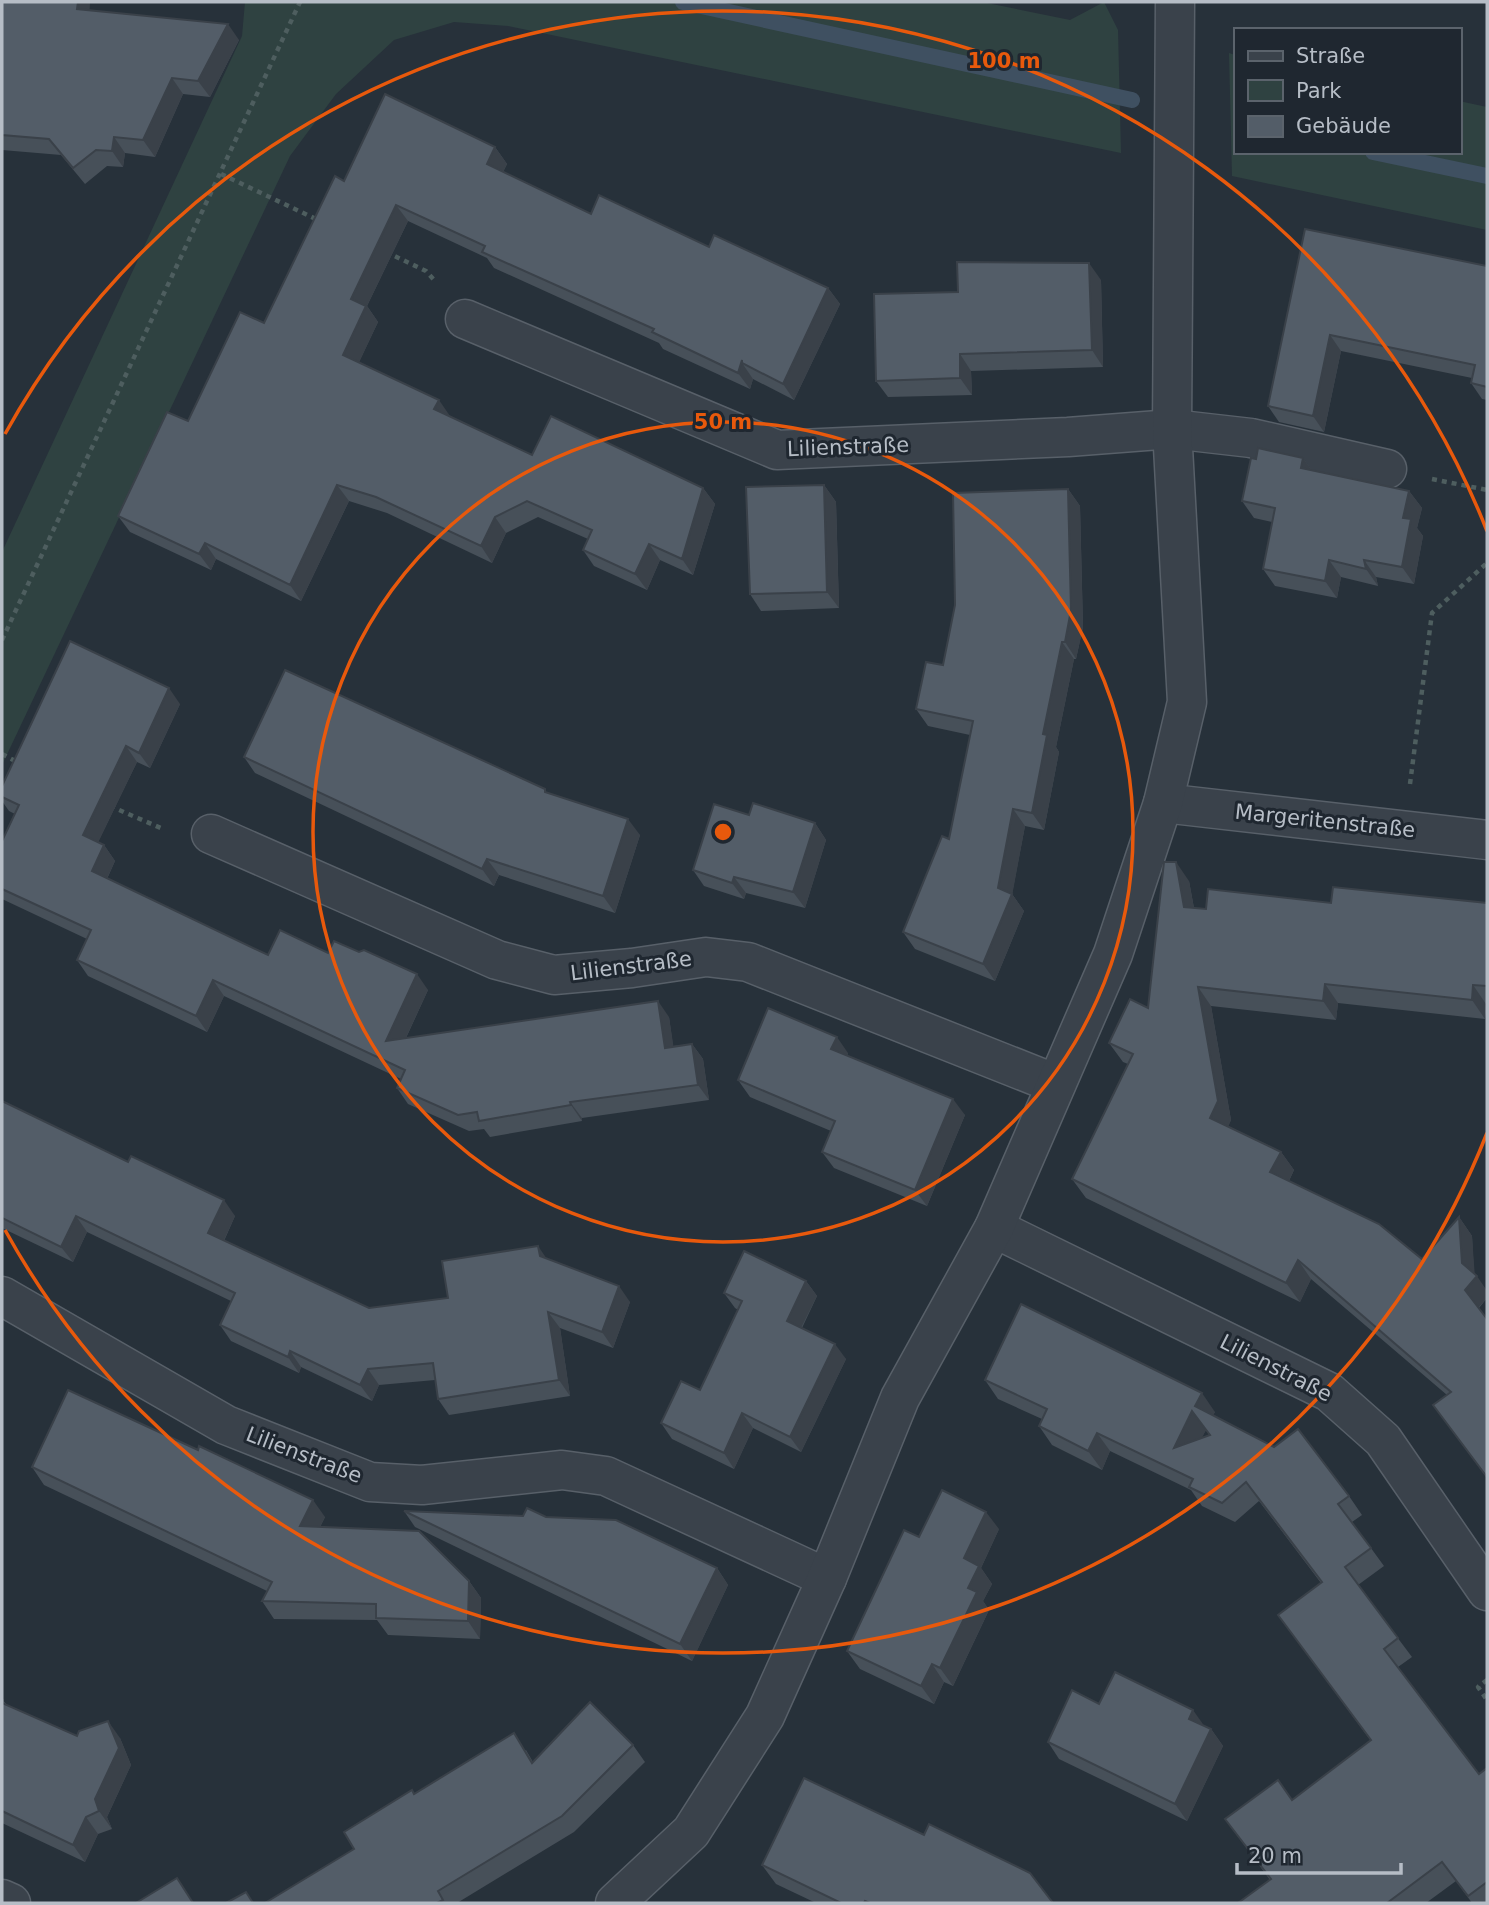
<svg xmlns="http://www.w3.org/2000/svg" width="1489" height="1905" font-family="'DejaVu Sans',sans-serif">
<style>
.green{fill:#2f4241}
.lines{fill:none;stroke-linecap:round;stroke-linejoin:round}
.stream{stroke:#3f5061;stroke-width:16}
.minor-casing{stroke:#586069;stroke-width:41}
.path{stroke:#4e5e5f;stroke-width:4.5;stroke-dasharray:5 5;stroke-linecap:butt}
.minor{stroke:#3a424b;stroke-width:38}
.wall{fill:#475059;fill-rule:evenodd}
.shaded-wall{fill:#3a4149}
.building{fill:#535d68;stroke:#3a4149;stroke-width:2;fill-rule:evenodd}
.ring{fill:none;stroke:#e8590c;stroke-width:3.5}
.labels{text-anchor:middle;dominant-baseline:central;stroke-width:6;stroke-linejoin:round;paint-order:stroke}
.street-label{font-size:21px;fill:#b6bdc6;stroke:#1f2730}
.centre{fill:#e8590c;stroke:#1f2730;stroke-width:3.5}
.ring-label{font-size:21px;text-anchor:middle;font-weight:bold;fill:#e8590c;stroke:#1f2730;stroke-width:6;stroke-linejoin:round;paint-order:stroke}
</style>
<rect width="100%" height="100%" fill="#27313a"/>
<g class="green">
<polygon points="245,2 982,2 1070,20 1104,2 1118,30 1121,153 508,26 454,22 394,40 336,94 290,156 2,765 2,552 242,36"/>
<polygon points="1229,53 1235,55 1235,152 1459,152 1459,101 1487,107 1487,230 1232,176"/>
</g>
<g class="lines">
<g class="stream">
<polyline points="683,2 1132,100"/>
<polyline points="1373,152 1487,176"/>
</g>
<defs>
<g id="minor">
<polyline points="465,319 777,450 1068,437 1172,429 1251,438 1387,469"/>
<polyline points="1163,803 1487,840"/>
<polyline points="211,834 497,960 554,975 632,968 706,957 748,962 1056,1084"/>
<polyline points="994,1228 1329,1392 1383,1440 1487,1591"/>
<polyline points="2,1296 226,1425 370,1482 422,1485 562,1470 606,1476 827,1578"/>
<polyline points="2,1899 11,1903"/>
<polyline points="615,1903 691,1832 765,1716 827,1578 900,1398 994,1228 1113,954 1163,803 1187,702 1172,429 1175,2"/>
</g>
</defs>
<use href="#minor" class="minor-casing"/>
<g class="path">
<polyline points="221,174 318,220"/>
<polyline points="386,252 426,271 435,281"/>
<polyline points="1432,479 1487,490"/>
<polyline points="2,640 300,2"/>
<polyline points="2,754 17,762"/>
<polyline points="1410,784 1432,613 1487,563"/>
<polyline points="110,806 163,829"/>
<polyline points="1487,1680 1478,1687 1487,1700"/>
</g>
<use href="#minor" class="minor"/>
</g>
<g class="wall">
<polygon points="2,2 90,10 239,40 210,97 183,94 155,157 125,153 123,167 107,166 85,184 61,155 2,150"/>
<polygon points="495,147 507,164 503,172 591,214 709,247 828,288 840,304 794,400 753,379 750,389 663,349 659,343 494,268 487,258 408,221 367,306 378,322 359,362 450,416 532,455 703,488 715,504 693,575 660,560 647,590 594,566 583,550 588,539 538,517 506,533 492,563 387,513 349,501 301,601 216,559 211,570 130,532 118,516 188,421 264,323 344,181"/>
<polygon points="1305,229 1487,266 1487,400 1482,399 1471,383 1472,378 1341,351 1324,432 1279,422 1268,406"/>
<polygon points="1101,280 1103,367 971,371 972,395 888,397 876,381 958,292"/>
<polygon points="1303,458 1312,471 1409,491 1422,508 1417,528 1423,536 1414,584 1376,577 1378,586 1341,577 1337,598 1275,586 1263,569 1272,522 1254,518 1242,501 1256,459"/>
<polygon points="824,485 836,502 839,608 761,611 750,594"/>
<polygon points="1068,489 1080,506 1083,627 1076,659 1074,659 1056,747 1059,752 1044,830 1025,826 1012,894 1024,911 995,981 915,949 903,932 949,839 970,735 928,726 916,709"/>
<polygon points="180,704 150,768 137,762 98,842 104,845 115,861 107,879 268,955 328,953 428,990 406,1038 669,1017 673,1046 692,1044 703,1059 709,1100 582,1118 582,1121 490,1137 484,1129 469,1131 408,1104 397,1088 401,1079 224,996 207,1032 88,976 77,960 87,939 2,899 2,841 15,814 9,811 2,801 2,786"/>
<polygon points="244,757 548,793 640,835 615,913 499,875 494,886 255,773"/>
<polygon points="749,815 815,823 826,840 805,908 746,893 744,899 704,886 693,870"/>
<polygon points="1189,881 1194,908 1206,909 1331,903 1487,903 1487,1004 1485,1019 1338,1003 1336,1020 1211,1006 1231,1120 1228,1126 1281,1152 1294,1170 1289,1181 1422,1259 1459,1217 1472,1236 1474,1274 1487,1291 1487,1298 1479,1308 1487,1319 1487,1478 1433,1405 1447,1395 1311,1279 1300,1302 1086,1198 1072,1179 1128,1064 1123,1062 1109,1043 1148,1008"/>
<polygon points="848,1053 847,1056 965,1115 927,1206 834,1168 822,1152 831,1131 750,1097 738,1080"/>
<polygon points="2,1101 235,1216 224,1241 369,1308 448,1298 547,1259 630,1302 613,1348 560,1328 570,1396 449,1415 438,1399 435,1380 379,1385 372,1401 301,1367 299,1373 231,1341 220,1325 231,1301 87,1232 73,1262 2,1228"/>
<polygon points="806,1281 817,1296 802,1328 846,1359 801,1452 753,1428 734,1469 672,1439 661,1423 700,1390 738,1310 735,1308 724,1293"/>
<path d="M985,1380L1215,1412L1213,1415L1349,1496L1362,1515L1352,1522L1384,1566L1358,1585L1412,1657L1398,1667L1479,1774L1487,1768V1903H1472L1456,1881L1426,1903H1238L1270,1880L1225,1819L1292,1800L1371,1741L1278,1615L1321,1583L1259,1501L1235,1522L1202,1506L1191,1490L1110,1451L1102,1470L1052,1445L1039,1426L1042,1419L998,1399ZM1206,1430L1209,1435L1201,1438Z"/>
<polygon points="32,1467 325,1517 320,1527 469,1581 481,1598 480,1639 388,1635 377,1620 274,1619 262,1601 267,1591 44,1485"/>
<polygon points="404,1511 546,1517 717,1568 728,1585 692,1661 415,1527"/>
<polygon points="999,1529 981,1568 992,1584 983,1601 989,1610 953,1686 944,1682 934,1704 860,1669 847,1651"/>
<polygon points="2,1699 7,1705 77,1736 120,1738 131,1765 107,1817 112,1829 98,1834 85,1862 2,1823"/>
<polygon points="1204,1726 1211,1729 1223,1746 1187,1821 1059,1759 1048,1742"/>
<polygon points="633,1745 645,1762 574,1832 457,1903 265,1903 354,1849 414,1794 526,1750 533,1762"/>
<polygon points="762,1865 1053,1903 816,1903 776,1884"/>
</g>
<g class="shaded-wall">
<polygon points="78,2 90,2 89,25 77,9"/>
<polygon points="228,24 239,40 210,97 198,81"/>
<polygon points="172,78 183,94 155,157 143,140"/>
<polygon points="114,137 125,153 123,167 112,151"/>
<polygon points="495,147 507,164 499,180 487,164"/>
<polygon points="396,205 408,221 367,306 378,322 355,371 343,355 351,299"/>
<polygon points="1089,263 1101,280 1103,367 1092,350"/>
<polygon points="828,288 840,304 794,400 783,384"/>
<polygon points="1330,335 1341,351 1324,432 1313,416"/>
<polygon points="960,354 971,371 972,395 960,378"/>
<polygon points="742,360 742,363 753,379 750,389 738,373"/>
<polygon points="439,400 450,416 434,409"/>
<polygon points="1303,458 1315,475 1301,468"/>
<polygon points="337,485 349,501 301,601 290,585"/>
<polygon points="824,485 836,502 839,608 827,592"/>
<polygon points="703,488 715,504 693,575 682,559"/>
<polygon points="1068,489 1080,506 1083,627 1076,659 1065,642"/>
<polygon points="1409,491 1422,508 1417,528 1423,536 1414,584 1402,567 1403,518"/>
<polygon points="495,517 506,533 492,563 481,546"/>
<polygon points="205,543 216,559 211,570 199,554"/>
<polygon points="649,544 660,560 647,590 635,574"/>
<polygon points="1329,560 1341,577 1337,598 1325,581"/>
<polygon points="1364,560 1376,577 1378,586 1366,569"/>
<polygon points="1062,642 1074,659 1056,747 1059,752 1044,830 1032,813 1043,734"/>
<polygon points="169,688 180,704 150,768 139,753"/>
<polygon points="126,746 137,762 94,851 83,835"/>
<polygon points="1013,809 1025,826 1012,896 1012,894 1024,911 995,981 983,964"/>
<polygon points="628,819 640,835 615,913 603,896"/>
<polygon points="815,823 826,840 805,908 793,892"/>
<polygon points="104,845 115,861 103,887 92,871"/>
<polygon points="487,859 499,875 494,886 482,869"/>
<polygon points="1176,862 1189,881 1197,925 1184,907"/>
<polygon points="734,877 746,893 744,899 732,883"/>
<polygon points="417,974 428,990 397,1057 386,1041"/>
<polygon points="213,980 224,996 207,1032 196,1016"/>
<polygon points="1325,984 1338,1003 1336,1020 1323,1001"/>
<polygon points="1473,985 1486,1004 1485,1019 1472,1000"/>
<polygon points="1198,987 1211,1006 1231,1120 1224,1137 1210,1118"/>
<polygon points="658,1001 669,1017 676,1063 665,1048"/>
<polygon points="837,1037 848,1053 843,1066 831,1049"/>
<polygon points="692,1044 703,1059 709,1100 698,1085"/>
<polygon points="953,1099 965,1115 927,1206 915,1190"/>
<polygon points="570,1102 582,1118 582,1121 571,1105"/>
<polygon points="1281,1152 1294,1170 1284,1191 1270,1172"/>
<polygon points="224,1200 235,1216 220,1249 208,1233"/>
<polygon points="76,1216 87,1232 73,1262 61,1247"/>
<polygon points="1459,1217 1472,1236 1475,1278 1477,1276 1487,1291 1487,1298 1478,1308 1465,1290 1462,1263"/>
<polygon points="538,1246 549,1262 540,1256"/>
<polygon points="1298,1260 1311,1279 1300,1302 1286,1283"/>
<polygon points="806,1281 817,1296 797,1336 787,1321"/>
<polygon points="619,1286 630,1302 613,1348 602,1332"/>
<polygon points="548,1312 560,1328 570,1396 559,1380"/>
<polygon points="835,1344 846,1359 801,1452 790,1437"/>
<polygon points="290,1351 301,1367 299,1373 288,1357"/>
<polygon points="368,1369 379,1385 372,1401 360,1385"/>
<polygon points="1202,1393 1215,1412 1208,1425 1195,1406"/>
<polygon points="1192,1411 1206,1430 1187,1467 1174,1448"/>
<polygon points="742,1413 753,1428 734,1469 724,1453"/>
<polygon points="1097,1433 1110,1451 1102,1470 1088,1451"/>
<polygon points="313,1500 325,1517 312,1543 300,1526"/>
<polygon points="986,1512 999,1529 981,1568 992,1584 983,1601 989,1610 953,1686 940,1668 964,1558"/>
<polygon points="717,1568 728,1585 692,1661 680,1644"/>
<polygon points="469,1581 481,1598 480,1639 468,1621"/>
<polygon points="932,1664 944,1682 934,1704 921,1686"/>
<polygon points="1193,1710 1205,1727 1189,1719"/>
<polygon points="108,1721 120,1738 131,1765 107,1817 112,1829 99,1811 95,1799"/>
<polygon points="1211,1729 1223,1746 1187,1821 1175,1804"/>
<polygon points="86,1817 98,1834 85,1862 73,1845"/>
</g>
<g class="building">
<polygon points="2,2 78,2 77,9 228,24 198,81 172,78 143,140 114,137 112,151 96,150 73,168 49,139 2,135"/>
<polygon points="385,94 495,147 487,164 591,214 599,195 709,247 714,235 828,288 783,384 742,363 742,360 738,373 652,332 654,329 482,252 485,246 396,205 351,299 366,306 343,355 439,400 434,409 532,455 551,416 703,488 682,559 649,544 635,574 583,550 592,530 527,501 495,517 481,546 376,497 337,485 290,585 205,543 199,554 118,516 167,412 188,421 240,312 264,323 335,176 344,181"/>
<polygon points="1305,229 1487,266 1487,387 1471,383 1475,365 1330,335 1313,416 1268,406"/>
<polygon points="957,262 1089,263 1092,350 960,354 960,378 876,381 874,294 958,292"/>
<polygon points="1258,448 1303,458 1301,468 1409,491 1403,518 1411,519 1402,567 1364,560 1366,569 1329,560 1325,581 1263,569 1275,508 1242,501 1251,458 1256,459"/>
<polygon points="824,485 827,592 750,594 746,487"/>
<polygon points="1068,489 1071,610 1065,642 1062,642 1043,734 1047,735 1032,813 1013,809 998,888 1012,894 983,964 903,932 942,836 949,839 973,721 916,709 926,662 943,665 955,605 953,493"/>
<polygon points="70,641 169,688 139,753 126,746 83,835 104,845 92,871 268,955 280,930 328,953 334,941 359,952 364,950 417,974 386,1041 658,1001 665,1048 692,1044 698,1085 570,1102 571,1105 479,1121 477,1112 458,1115 397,1088 405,1070 213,980 196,1016 77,960 91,930 2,889 2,841 19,805 2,797 2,786"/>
<polygon points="285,670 545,789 545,792 628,819 603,896 487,859 482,869 244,757"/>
<polygon points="753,803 815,823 793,892 734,877 732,883 693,870 714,804 749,815"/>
<polygon points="1164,862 1176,862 1184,907 1206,909 1208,889 1331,903 1333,887 1487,903 1487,986 1473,985 1472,1000 1325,984 1323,1001 1198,987 1218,1101 1210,1118 1281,1152 1270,1172 1379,1224 1422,1259 1459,1217 1462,1263 1477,1276 1465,1290 1487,1319 1487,1477 1433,1405 1451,1392 1298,1260 1286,1283 1072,1179 1133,1054 1109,1043 1130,999 1148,1008"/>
<polygon points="768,1008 837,1037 831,1049 953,1099 915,1190 822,1152 835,1121 738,1080"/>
<polygon points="2,1101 128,1162 131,1156 224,1200 208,1233 369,1308 448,1298 442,1261 538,1246 540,1256 619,1286 602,1332 548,1312 559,1380 438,1399 433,1363 368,1369 360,1385 290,1351 288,1357 220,1325 235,1293 76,1216 61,1247 2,1218"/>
<polygon points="744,1251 806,1281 787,1321 835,1344 790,1437 742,1413 724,1453 661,1423 681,1381 700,1390 742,1301 724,1293"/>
<path d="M1021,1304L1202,1393L1195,1406L1274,1447L1298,1429L1349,1496L1338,1504L1371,1548L1345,1567L1398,1638L1384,1649L1479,1774L1487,1768V1882L1468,1896L1442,1862L1387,1903H1238L1271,1879L1225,1819L1278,1780L1292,1800L1371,1740L1278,1615L1322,1582L1246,1482L1222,1503L1189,1487L1193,1479L1097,1433L1088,1451L1039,1426L1047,1409L985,1380ZM1192,1411L1210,1435L1174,1448Z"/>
<polygon points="68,1390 198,1450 199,1446 313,1500 300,1526 419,1531 469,1581 468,1621 376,1618 376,1604 262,1601 272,1582 32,1467"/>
<polygon points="942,1490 986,1512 964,1558 979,1566 968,1588 977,1592 940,1668 932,1664 921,1686 847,1651 904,1530 919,1537"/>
<polygon points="527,1508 546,1517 616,1520 717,1568 680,1644 404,1511 523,1516"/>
<polygon points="1115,1672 1193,1710 1189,1719 1211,1729 1175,1804 1048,1742 1072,1690 1099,1704"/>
<polygon points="2,1699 3,1700 2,1703 77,1736 79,1731 108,1721 119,1748 95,1799 99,1811 86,1817 73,1845 2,1811"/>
<polygon points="590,1702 633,1745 562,1816 438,1891 443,1900 437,1903 265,1903 354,1849 344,1832 412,1790 414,1794 514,1733 532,1763"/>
<polygon points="804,1778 924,1835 929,1824 1030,1873 1053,1903 870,1903 865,1901 864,1903 841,1903 762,1865"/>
<polygon points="177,1878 193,1903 136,1903"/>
<polygon points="246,1892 253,1903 226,1903"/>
</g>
<g class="ring">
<circle cx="723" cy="832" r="410"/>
<path d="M1487 1133A821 821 0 0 1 5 1230M5 434A821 821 0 0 1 1487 531"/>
</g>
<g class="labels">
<g class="street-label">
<text transform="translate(848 447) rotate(-2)">Lilienstraße</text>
<text transform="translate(1325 821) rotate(6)">Margeritenstraße</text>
<text transform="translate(631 966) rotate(-7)">Lilienstraße</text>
<text transform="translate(1276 1368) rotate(27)">Lilienstraße</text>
<text transform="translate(304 1455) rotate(21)">Lilienstraße</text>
</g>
</g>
<circle cx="723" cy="832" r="10" class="centre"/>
<g class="ring-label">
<text x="1004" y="68">100 m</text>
<text x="723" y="429">50 m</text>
</g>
<rect width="1489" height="1905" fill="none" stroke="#b6bdc6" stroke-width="7"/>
<rect x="1234" y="28" width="228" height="126" fill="#1f2730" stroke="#5b636c" stroke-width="2"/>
<rect x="1248" y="51" width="35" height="10" fill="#3a424b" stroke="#5b636c" stroke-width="2"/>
<text x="1296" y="63" font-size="21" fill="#b6bdc6">Straße</text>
<rect x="1248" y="80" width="35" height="21" fill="#2f4241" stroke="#5b636c" stroke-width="2"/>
<text x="1296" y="98" font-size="21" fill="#b6bdc6">Park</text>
<rect x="1248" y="116" width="35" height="21" fill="#535d68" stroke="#5b636c" stroke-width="2"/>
<text x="1296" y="133" font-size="21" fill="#b6bdc6">Gebäude</text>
<path d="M1237 1863v10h164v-10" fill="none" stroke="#b6bdc6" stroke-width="3.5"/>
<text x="1248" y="1863" font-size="21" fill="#b6bdc6" stroke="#1f2730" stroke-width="5" paint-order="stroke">20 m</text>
</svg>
